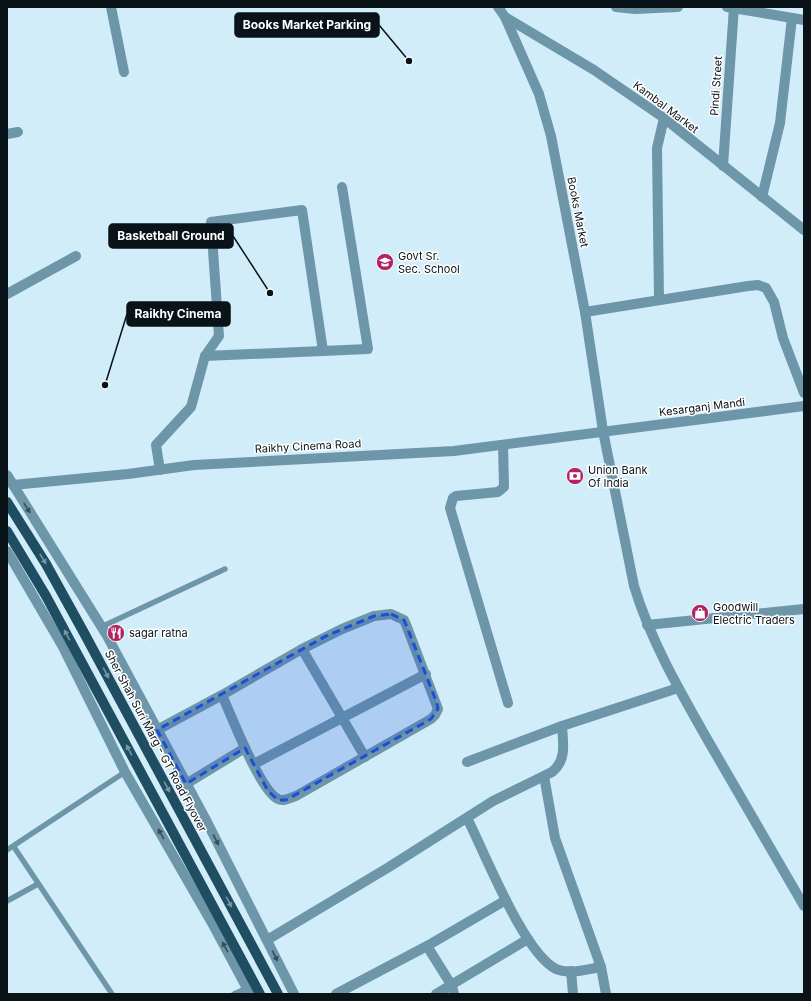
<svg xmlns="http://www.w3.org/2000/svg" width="811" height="1001" font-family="Inter,sans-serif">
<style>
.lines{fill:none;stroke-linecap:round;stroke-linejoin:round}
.service{stroke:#6d96a9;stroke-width:5.5}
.minor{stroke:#6d96a9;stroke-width:10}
.tertiary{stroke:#6d96a9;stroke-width:10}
.primary{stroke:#1f4e62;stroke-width:10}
.oneway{fill:#364e59}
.oneway2{fill:#7995a1}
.marked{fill:#1d4ed8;fill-opacity:0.2;stroke:#1d4ed8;stroke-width:3;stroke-dasharray:8 5;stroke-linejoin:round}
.labels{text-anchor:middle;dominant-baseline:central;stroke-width:3;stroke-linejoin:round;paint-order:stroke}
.street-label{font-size:11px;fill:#091318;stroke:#fff}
.poi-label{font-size:11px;fill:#091318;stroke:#fff;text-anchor:start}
.leader{fill:none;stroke:#091318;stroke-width:1.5}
.callout-dot{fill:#091318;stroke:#fff;stroke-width:1.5}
.callout{fill:#091318;stroke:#091318;stroke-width:1.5}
.callout-label{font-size:12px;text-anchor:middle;font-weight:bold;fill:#fff}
</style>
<rect width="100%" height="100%" fill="#d1edfa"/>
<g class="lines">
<g class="service">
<polyline points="101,627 225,569"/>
<polyline points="14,847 112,994"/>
<polyline points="7,850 125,772"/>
<polyline points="7,901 38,884"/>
<polyline points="234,994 247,988"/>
</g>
<g class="minor">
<polyline points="111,7 124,72"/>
<polyline points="616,7 635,9 678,7"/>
<polyline points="727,7 804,20"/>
<polyline points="505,17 594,70 664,118 804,230"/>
<polyline points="7,134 18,132"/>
<polyline points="723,166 734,7"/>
<polyline points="762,197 780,123 792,18"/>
<polyline points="7,294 76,256"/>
<polyline points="659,300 657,148 664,118"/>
<polyline points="585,312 748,286 758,285 766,288 774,302 783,338 804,393"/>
<polyline points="205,356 368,349 342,187"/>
<polyline points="503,445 504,487 498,492 456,496 453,498 450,508 508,703"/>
<polyline points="160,470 156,445 191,407 205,356 219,336 211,222 302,210 323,351"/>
<polyline points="647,625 804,609"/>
<polyline points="302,649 365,757"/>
<path d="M157,730L222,695L302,649L342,629L374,616L391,614L404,620L407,627L438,709L435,715L431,719L296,796C290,798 283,802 278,799C260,791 231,715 222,695"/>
<polyline points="467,762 562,726 678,688"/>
<polyline points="254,764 426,674"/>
<polyline points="544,776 555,838 601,967"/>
<polyline points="186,784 245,748"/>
<path d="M467,818C485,853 523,952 556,969C569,975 587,969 601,967L606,994"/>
<path d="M267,940L389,867L493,801L552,772C567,760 563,743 562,726"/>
<polyline points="427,946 452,986 454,994"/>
<polyline points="571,971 573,994"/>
<polyline points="336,994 427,946 506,900"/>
<polyline points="436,994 528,939"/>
</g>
<g class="tertiary">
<path d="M498,7L505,17L539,94L551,136L585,312L603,431L634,586C651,642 681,693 710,744C741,798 773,852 804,906"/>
<polyline points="7,475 106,634 205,818 294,994"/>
<polyline points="13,485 128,474 194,465 454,451 804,406"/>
<polyline points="7,551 63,647 125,772 212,923 250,994"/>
</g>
<g class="primary">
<polyline points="7,502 46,564 83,631 278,994"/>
<polyline points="7,531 46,596 260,994"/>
</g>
</g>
<defs><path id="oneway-solid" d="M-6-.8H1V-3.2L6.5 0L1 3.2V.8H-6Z"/></defs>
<g class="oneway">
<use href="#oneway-solid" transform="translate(27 508) rotate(58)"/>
<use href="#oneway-solid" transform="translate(161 834) rotate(-120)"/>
<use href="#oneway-solid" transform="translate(216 840) rotate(63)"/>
<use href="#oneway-solid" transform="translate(225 947) rotate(-119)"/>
<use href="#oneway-solid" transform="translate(275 956) rotate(63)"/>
</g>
<g class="oneway2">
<use href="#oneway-solid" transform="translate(43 559) rotate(58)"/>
<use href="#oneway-solid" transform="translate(67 635) rotate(-118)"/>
<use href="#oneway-solid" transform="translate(106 673) rotate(62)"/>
<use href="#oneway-solid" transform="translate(129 750) rotate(-118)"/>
<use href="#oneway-solid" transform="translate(167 787) rotate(62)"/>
<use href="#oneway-solid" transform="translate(229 902) rotate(62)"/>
</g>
<path class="marked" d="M391,614L404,620L407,627L437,703L438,709L431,719L286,800H278L268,791L245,748L186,784L157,730L326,636L374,616Z"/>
<defs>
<symbol id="school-disc" viewBox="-11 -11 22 22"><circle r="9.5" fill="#b02461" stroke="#fff"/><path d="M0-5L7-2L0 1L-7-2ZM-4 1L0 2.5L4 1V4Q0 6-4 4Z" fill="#fff"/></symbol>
<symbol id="bank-disc" viewBox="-11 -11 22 22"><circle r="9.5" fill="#b02461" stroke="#fff"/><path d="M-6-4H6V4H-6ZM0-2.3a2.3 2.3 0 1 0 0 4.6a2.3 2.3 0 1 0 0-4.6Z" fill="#fff"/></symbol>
<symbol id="shop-disc" viewBox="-11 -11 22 22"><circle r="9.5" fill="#b02461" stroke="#fff"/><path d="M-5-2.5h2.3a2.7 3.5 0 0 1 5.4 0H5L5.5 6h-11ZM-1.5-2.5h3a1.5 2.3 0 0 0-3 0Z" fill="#fff"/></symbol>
<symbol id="restaurant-disc" viewBox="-11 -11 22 22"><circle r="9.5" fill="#b02461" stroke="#fff"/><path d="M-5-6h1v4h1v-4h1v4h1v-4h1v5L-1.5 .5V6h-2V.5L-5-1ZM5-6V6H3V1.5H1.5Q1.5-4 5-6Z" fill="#fff"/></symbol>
</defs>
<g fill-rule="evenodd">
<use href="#school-disc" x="375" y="252" width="20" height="20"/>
<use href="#bank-disc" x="565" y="466" width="20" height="20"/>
<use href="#shop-disc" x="690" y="603" width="20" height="20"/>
<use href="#restaurant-disc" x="106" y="623" width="20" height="20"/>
</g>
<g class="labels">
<g class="street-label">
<text transform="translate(716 86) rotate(-86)">Pindi Street</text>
<text transform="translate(666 107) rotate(37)">Kambal Market</text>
<text transform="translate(578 212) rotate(79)">Books Market</text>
<text transform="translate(702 407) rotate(-7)">Kesarganj Mandi</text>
<text transform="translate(308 446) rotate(-3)">Raikhy Cinema Road</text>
<text transform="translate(156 741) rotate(62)">Sher Shah Suri Marg - GT Road Flyover</text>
</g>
<g class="poi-label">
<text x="398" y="256">Govt Sr.<tspan x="398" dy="13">Sec. School</tspan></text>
<text x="588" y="470">Union Bank<tspan x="588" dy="13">Of India</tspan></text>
<text x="713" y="607">Goodwill<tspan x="713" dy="13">Electric Traders</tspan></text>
<text x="129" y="633">sagar ratna</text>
</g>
</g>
<path class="leader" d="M409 61L379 25M270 293L233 236M105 385L127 314"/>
<g class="callout-dot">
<circle cx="409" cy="61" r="4"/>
<circle cx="270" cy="293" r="4"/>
<circle cx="105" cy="385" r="4"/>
</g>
<g class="callout">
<rect x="235" y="13" width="144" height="24" rx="4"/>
<rect x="109" y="224" width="124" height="24" rx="4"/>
<rect x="127" y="302" width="103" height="24" rx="4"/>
</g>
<g class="callout-label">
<text x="307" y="29">Books Market Parking</text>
<text x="171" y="240">Basketball Ground</text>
<text x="178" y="318">Raikhy Cinema</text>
</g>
<rect width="811" height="1001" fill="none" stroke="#091318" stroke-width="16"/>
</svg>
